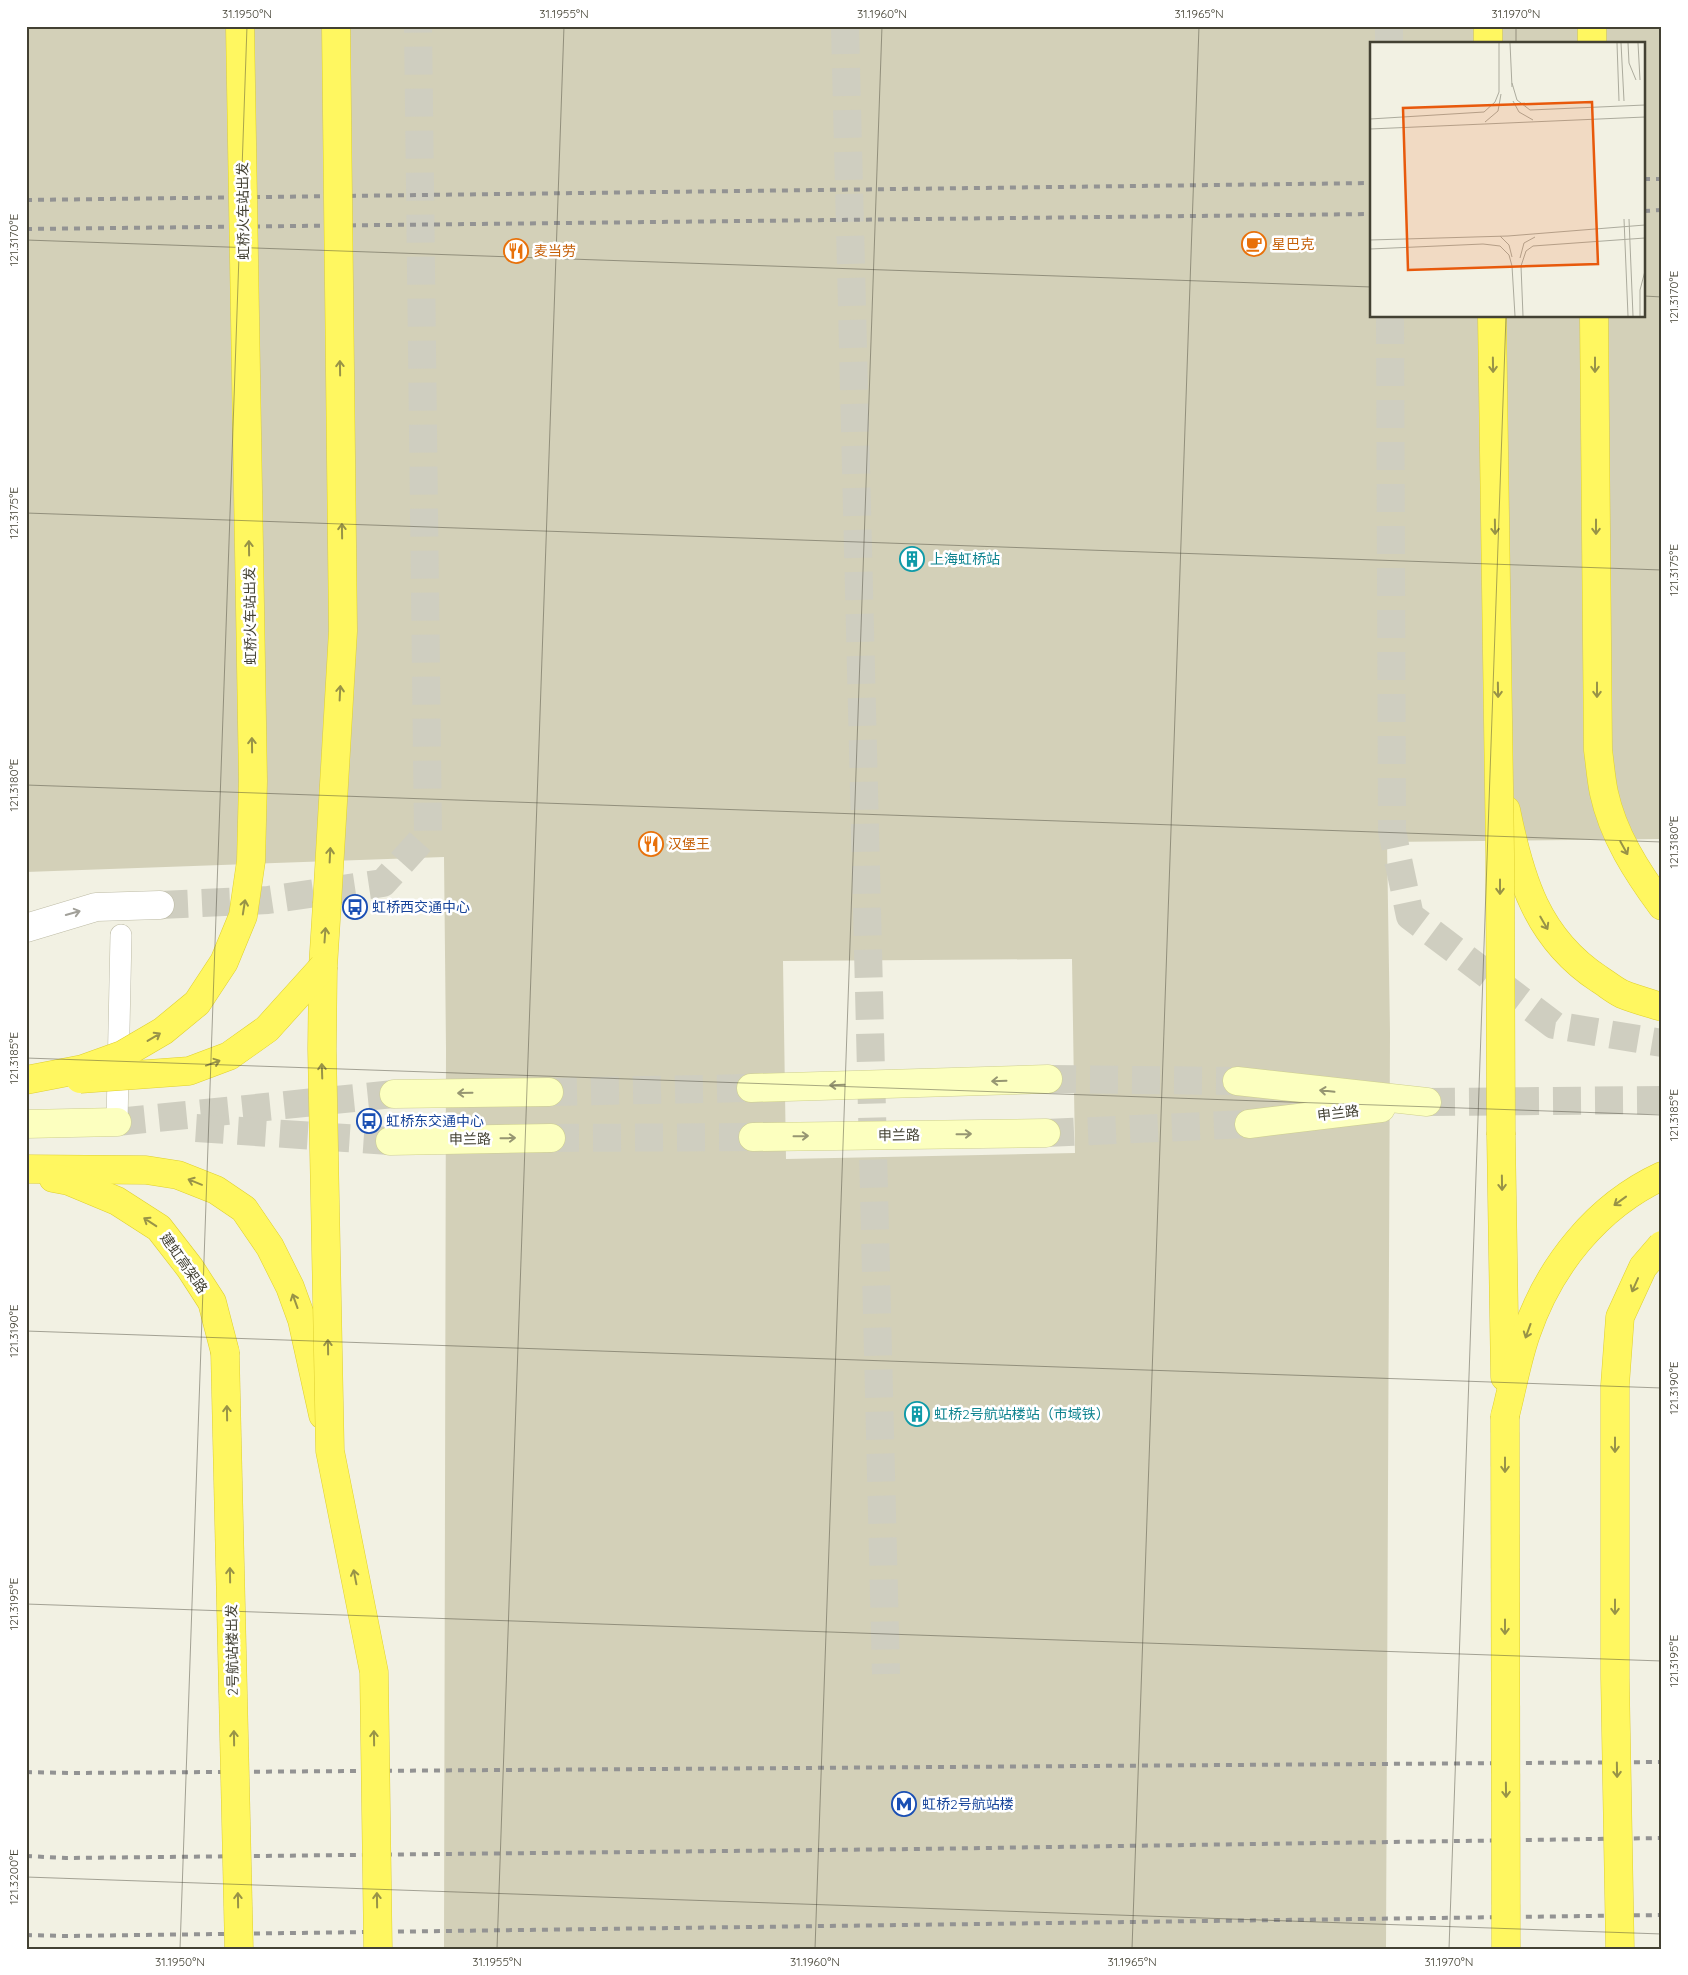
<svg xmlns="http://www.w3.org/2000/svg" width="1688" height="1975" font-family="Quicksand,'Noto Sans SC',sans-serif">
<style>
.building{fill:#d3d0b8;fill-rule:evenodd}
.lines{fill:none;stroke-linecap:round;stroke-linejoin:round}
.street-tunnel{stroke:#cfcec0;stroke-width:28;stroke-dasharray:28 14;stroke-linecap:butt}
.secondary-tunnel{stroke:#cfcec0;stroke-width:28;stroke-dasharray:28 14;stroke-linecap:butt}
.lane-casing{stroke:#bdbba5;stroke-width:22}
.street-casing{stroke:#bdbba5;stroke-width:29}
.secondary-casing{stroke:#cecf8f;stroke-width:29}
.highway-casing{stroke:#decf30;stroke-width:29}
.lane{stroke:#fff;stroke-width:21}
.street{stroke:#fff;stroke-width:28}
.secondary{stroke:#fcffbf;stroke-width:28}
.highway{stroke:#fff760;stroke-width:28}
.rail{stroke:#939393;stroke-width:4;stroke-dasharray:6 6;stroke-linecap:butt}
.highway-bridge-casing{stroke:#decf30;stroke-width:29;stroke-linecap:butt}
.highway-bridge{stroke:#fff760;stroke-width:28}
.oneway{stroke:#989347}
.oneway2{stroke:#a1a099}
.oneway3{stroke:#969672}
.ticks{fill:none;stroke:#434133;stroke-width:1;stroke-opacity:0.45}
.labels{text-anchor:middle;dominant-baseline:central;stroke-width:5;stroke-linejoin:round;paint-order:stroke}
.street-label{font-size:14px;fill:#434133;stroke:#fff}
.food-label{font-size:14px;fill:#c56008;stroke:#fff;text-anchor:start}
.culture-label{font-size:14px;fill:#0d838f;stroke:#fff;text-anchor:start}
.transit-label{font-size:14px;fill:#164399;stroke:#fff;text-anchor:start}
.inset-road{fill:none;stroke:#acab9d;stroke-width:1}
.view{fill:#e8590c;fill-opacity:0.15;stroke:#e8590c;stroke-width:2.5}
.inset-edge{fill:none;stroke:#434133;stroke-width:2.5}
.neatline{fill:none;stroke:#434133;stroke-width:2}
.ticks-label{font-size:12px;text-anchor:middle;fill:#434133}
</style>
<rect width="100%" height="100%" fill="#f2f1e3"/>
<path class="building" d="M26,26H1662V839L1387,842L1390,1033L1386,1949H444L446,1049L444,857L26,872ZM1372,44H1644V316H1372ZM1072,959L1075,1153L786,1159L783,961Z"/>
<g class="lines">
<g class="street-tunnel">
<polyline points="845,26 886,1674"/>
<polyline points="1389,26 1389,44"/>
<polyline points="1390,316 1392,831 1410,916 1554,1025 1662,1043"/>
<polyline points="160,905 268,900 383,883 428,833 418,26"/>
</g>
<g class="secondary-tunnel">
<polyline points="1048,1079 1237,1081"/>
<polyline points="549,1092 751,1088"/>
<polyline points="1427,1102 1662,1100"/>
<polyline points="117,1122 394,1094"/>
<polyline points="196,1128 390,1141"/>
<polyline points="1046,1133 1249,1124"/>
<polyline points="551,1138 753,1137"/>
</g>
<defs>
<polyline id="lane" points="117,1122 121,935"/>
<polyline id="street" points="26,928 96,907 160,905"/>
<g id="secondary">
<polyline points="1237,1081 1427,1102"/>
<polyline points="751,1088 1048,1079"/>
<polyline points="394,1094 549,1092"/>
<polyline points="26,1124 117,1122"/>
<polyline points="1249,1124 1381,1108"/>
<polyline points="753,1137 1046,1133"/>
<polyline points="390,1141 551,1138"/>
</g>
<g id="highway">
<polyline points="1488,26 1488,44"/>
<polyline points="1592,26 1592,44"/>
<path d="M1594,316L1598,750C1600,764 1601,779 1604,793C1613,835 1637,872 1662,906"/>
<path d="M1506,810C1520,879 1537,938 1599,979C1607,984 1614,990 1622,994C1634,999 1649,1003 1662,1007"/>
<polyline points="323,967 327,904"/>
<polyline points="1501,1135 1505,1377"/>
<polyline points="26,1169 146,1170 178,1175 216,1190 244,1209 270,1247 290,1287 302,1320 323,1415"/>
<polyline points="53,1178 69,1181 117,1201 159,1228 190,1268 212,1302 225,1352"/>
<path d="M1505,1416C1512,1389 1517,1360 1526,1334C1549,1266 1597,1206 1662,1176"/>
</g>
</defs>
<use href="#lane" class="lane-casing"/>
<use href="#street" class="street-casing"/>
<use href="#secondary" class="secondary-casing"/>
<use href="#highway" class="highway-casing"/>
<use href="#lane" class="lane"/>
<use href="#street" class="street"/>
<use href="#secondary" class="secondary"/>
<use href="#highway" class="highway"/>
<g class="rail">
<polyline points="1644,179 1662,179"/>
<polyline points="26,200 1372,183"/>
<polyline points="1644,211 1662,210"/>
<polyline points="26,229 1372,214"/>
<polyline points="26,1772 72,1773 1662,1762"/>
<polyline points="26,1856 66,1858 916,1849 1662,1838"/>
<polyline points="26,1935 65,1936 1662,1915"/>
</g>
<defs>
<g id="highway-bridge">
<polyline points="1492,316 1500,854 1501,1135"/>
<polyline points="327,904 343,631 336,26"/>
<polyline points="323,967 322,1049 330,1451 374,1672 378,1949"/>
<polyline points="80,1079 189,1071 229,1056 267,1029 323,967"/>
<polyline points="26,1080 83,1069 122,1055 163,1031 197,1003 224,962 243,916 251,861 253,781 240,26"/>
<polyline points="225,1352 239,1949"/>
<polyline points="1505,1416 1506,1949"/>
<polyline points="1620,1949 1615,1678 1615,1385 1620,1317 1643,1267 1662,1245"/>
</g>
</defs>
<use href="#highway-bridge" class="highway-bridge-casing"/>
<use href="#highway-bridge" class="highway-bridge"/>
</g>
<defs><path id="oneway-shaft" d="M-6 0H5M1.5-3L5.5 0L1.5 3" fill="none" stroke-width="1.6" stroke-linecap="round" stroke-linejoin="round" transform="scale(1.25)"/></defs>
<g class="oneway">
<use href="#oneway-shaft" transform="translate(1493 365) rotate(89)"/>
<use href="#oneway-shaft" transform="translate(1595 365) rotate(90)"/>
<use href="#oneway-shaft" transform="translate(340 368) rotate(-91)"/>
<use href="#oneway-shaft" transform="translate(1495 527) rotate(89)"/>
<use href="#oneway-shaft" transform="translate(1596 527) rotate(90)"/>
<use href="#oneway-shaft" transform="translate(342 531) rotate(-91)"/>
<use href="#oneway-shaft" transform="translate(249 548) rotate(-91)"/>
<use href="#oneway-shaft" transform="translate(1498 690) rotate(89)"/>
<use href="#oneway-shaft" transform="translate(1597 690) rotate(90)"/>
<use href="#oneway-shaft" transform="translate(340 693) rotate(-87)"/>
<use href="#oneway-shaft" transform="translate(252 745) rotate(-91)"/>
<use href="#oneway-shaft" transform="translate(1624 848) rotate(61)"/>
<use href="#oneway-shaft" transform="translate(330 855) rotate(-87)"/>
<use href="#oneway-shaft" transform="translate(1500 887) rotate(90)"/>
<use href="#oneway-shaft" transform="translate(244 907) rotate(-81)"/>
<use href="#oneway-shaft" transform="translate(1544 923) rotate(60)"/>
<use href="#oneway-shaft" transform="translate(325 935) rotate(-86)"/>
<use href="#oneway-shaft" transform="translate(154 1037) rotate(-31)"/>
<use href="#oneway-shaft" transform="translate(213 1063) rotate(-20)"/>
<use href="#oneway-shaft" transform="translate(322 1071) rotate(-92)"/>
<use href="#oneway-shaft" transform="translate(195 1182) rotate(-158)"/>
<use href="#oneway-shaft" transform="translate(1502 1183) rotate(89)"/>
<use href="#oneway-shaft" transform="translate(1620 1201) rotate(144)"/>
<use href="#oneway-shaft" transform="translate(150 1222) rotate(-147)"/>
<use href="#oneway-shaft" transform="translate(1635 1285) rotate(114)"/>
<use href="#oneway-shaft" transform="translate(295 1301) rotate(-110)"/>
<use href="#oneway-shaft" transform="translate(1528 1331) rotate(110)"/>
<use href="#oneway-shaft" transform="translate(328 1347) rotate(-91)"/>
<use href="#oneway-shaft" transform="translate(227 1413) rotate(-91)"/>
<use href="#oneway-shaft" transform="translate(1615 1445) rotate(90)"/>
<use href="#oneway-shaft" transform="translate(1505 1465) rotate(90)"/>
<use href="#oneway-shaft" transform="translate(230 1575) rotate(-91)"/>
<use href="#oneway-shaft" transform="translate(355 1577) rotate(-101)"/>
<use href="#oneway-shaft" transform="translate(1615 1607) rotate(90)"/>
<use href="#oneway-shaft" transform="translate(1505 1627) rotate(90)"/>
<use href="#oneway-shaft" transform="translate(234 1738) rotate(-91)"/>
<use href="#oneway-shaft" transform="translate(374 1738) rotate(-91)"/>
<use href="#oneway-shaft" transform="translate(1617 1770) rotate(89)"/>
<use href="#oneway-shaft" transform="translate(1506 1790) rotate(89)"/>
<use href="#oneway-shaft" transform="translate(238 1900) rotate(-91)"/>
<use href="#oneway-shaft" transform="translate(377 1900) rotate(-91)"/>
</g>
<use class="oneway2" href="#oneway-shaft" transform="translate(73 913) rotate(-16)"/>
<g class="oneway3">
<use href="#oneway-shaft" transform="translate(999 1081) rotate(178)"/>
<use href="#oneway-shaft" transform="translate(837 1085) rotate(178)"/>
<use href="#oneway-shaft" transform="translate(1327 1091) rotate(-174)"/>
<use href="#oneway-shaft" transform="translate(465 1093) rotate(179)"/>
<use href="#oneway-shaft" transform="translate(964 1134) rotate(-1)"/>
<use href="#oneway-shaft" transform="translate(801 1136) rotate(-1)"/>
<use href="#oneway-shaft" transform="translate(508 1138) rotate(-1)"/>
</g>
<path class="ticks" d="M1516,44V26M26,240L1372,287M1644,296L1662,297M26,513L1662,570M26,785L1662,842M26,1058L1662,1115M26,1331L1662,1388M26,1604L1662,1661M26,1877L1662,1934M180,1949L247,26M497,1949L564,26M815,1949L882,26M1132,1949L1199,26M1449,1949L1506,316"/>
<defs>
<symbol id="cafe-ring" viewBox="-11 -11 22 22"><circle r="9.5" fill="#fff" stroke="#e8710a" stroke-width="1.5"/><path d="M-5.5-4.5H6V0H3Q3 3.5 0 3.5H-2.5Q-5.5 3.5-5.5 0ZM3-3.2v2h1.7v-2ZM-6 4.5H4V6H-6Z" fill="#e8710a"/></symbol>
<symbol id="restaurant-ring" viewBox="-11 -11 22 22"><circle r="9.5" fill="#fff" stroke="#e8710a" stroke-width="1.5"/><path d="M-5-6h1v4h1v-4h1v4h1v-4h1v5L-1.5 .5V6h-2V.5L-5-1ZM5-6V6H3V1.5H1.5Q1.5-4 5-6Z" fill="#e8710a"/></symbol>
<symbol id="building-ring" viewBox="-11 -11 22 22"><circle r="9.5" fill="#fff" stroke="#0f9aa8" stroke-width="1.5"/><path d="M-4-6H4V6H1V3H-1V6H-4ZM-2.5-4.3h1.7v1.8h-1.7ZM.8-4.3h1.7v1.8H.8ZM-2.5-1h1.7V.8h-1.7ZM.8-1h1.7V.8H.8Z" fill="#0f9aa8"/></symbol>
<symbol id="bus-ring" viewBox="-11 -11 22 22"><circle r="9.5" fill="#fff" stroke="#1a4fb4" stroke-width="1.5"/><path d="M-5-6H5V4H4V6H2V4H-2V6H-4V4H-5ZM-3.5-4V0h7V-4ZM-3.5 1.2v1.5H-2V1.2ZM2 1.2v1.5H3.5V1.2Z" fill="#1a4fb4"/></symbol>
<symbol id="metro-ring" viewBox="-11 -11 22 22"><circle r="9.5" fill="#fff" stroke="#1a4fb4" stroke-width="1.5"/><path d="M-5.5 5V-5H-3L0 0L3-5H5.5V5H3V-.5L0 4L-3-.5V5Z" fill="#1a4fb4"/></symbol>
</defs>
<g fill-rule="evenodd">
<use href="#cafe-ring" x="1240" y="230" width="28" height="28"/>
<use href="#restaurant-ring" x="502" y="237" width="28" height="28"/>
<use href="#building-ring" x="898" y="545" width="28" height="28"/>
<use href="#restaurant-ring" x="637" y="830" width="28" height="28"/>
<use href="#bus-ring" x="341" y="893" width="28" height="28"/>
<use href="#bus-ring" x="355" y="1107" width="28" height="28"/>
<use href="#building-ring" x="903" y="1400" width="28" height="28"/>
<use href="#metro-ring" x="890" y="1790" width="28" height="28"/>
</g>
<g class="labels">
<g class="street-label">
<text transform="translate(243 211) rotate(-91)">虹桥火车站出发</text>
<text transform="translate(250 616) rotate(-91)">虹桥火车站出发</text>
<text transform="translate(1338 1113) rotate(-7)">申兰路</text>
<text transform="translate(899 1135) rotate(-1)">申兰路</text>
<text transform="translate(470 1139) rotate(-1)">申兰路</text>
<text transform="translate(184 1263) rotate(55)">建虹高架路</text>
<text transform="translate(232 1650) rotate(-91)">2号航站楼出发</text>
</g>
<g class="food-label">
<text x="1272" y="244">星巴克</text>
<text x="534" y="251">麦当劳</text>
<text x="668" y="844">汉堡王</text>
</g>
<g class="culture-label">
<text x="930" y="559">上海虹桥站</text>
<text x="934" y="1414">虹桥2号航站楼站（市域铁）</text>
</g>
<g class="transit-label">
<text x="372" y="907">虹桥西交通中心</text>
<text x="386" y="1121">虹桥东交通中心</text>
<text x="922" y="1804">虹桥2号航站楼</text>
</g>
</g>
<g transform="translate(1370 42)">
<rect width="275" height="275" fill="#f2f1e3"/>
<path class="inset-road" d="M140,1L142,45M247,1L249,59M251,1L254,59M258,1L259,21L266,38M268,1L270,38M142,41L147,58L160,68L275,63M143,59L149,70L163,78M0,77L114,70L125,60L129,50V1M115,80L128,69L131,52M0,87L275,75M254,177L258,274M259,177L263,274M130,194L139,203L142,215M0,198L138,194L275,183M0,207L113,202L130,204L139,213L142,224L145,274M150,216L154,201L165,195M153,274L151,224L156,209L163,204L275,196M270,274V248L275,229"/>
<path class="view" d="M222,60L228,222L38,228L33,66Z"/>
<rect width="275" height="275" class="inset-edge"/>
</g>
<rect width="1688" height="1975" fill="none" stroke="#ffffff" stroke-width="55"/>
<rect x="28" y="28" width="1632" height="1920" class="neatline"/>
<g class="ticks-label">
<text x="247" y="18">31.1950°N</text>
<text x="564" y="18">31.1955°N</text>
<text x="882" y="18">31.1960°N</text>
<text x="1199" y="18">31.1965°N</text>
<text x="1516" y="18">31.1970°N</text>
<text transform="translate(14 240) rotate(-90)" y="4">121.3170°E</text>
<text transform="translate(1674 297) rotate(-90)" y="4">121.3170°E</text>
<text transform="translate(14 513) rotate(-90)" y="4">121.3175°E</text>
<text transform="translate(1674 570) rotate(-90)" y="4">121.3175°E</text>
<text transform="translate(14 785) rotate(-90)" y="4">121.3180°E</text>
<text transform="translate(1674 842) rotate(-90)" y="4">121.3180°E</text>
<text transform="translate(14 1058) rotate(-90)" y="4">121.3185°E</text>
<text transform="translate(1674 1115) rotate(-90)" y="4">121.3185°E</text>
<text transform="translate(14 1331) rotate(-90)" y="4">121.3190°E</text>
<text transform="translate(1674 1388) rotate(-90)" y="4">121.3190°E</text>
<text transform="translate(14 1604) rotate(-90)" y="4">121.3195°E</text>
<text transform="translate(1674 1661) rotate(-90)" y="4">121.3195°E</text>
<text transform="translate(14 1877) rotate(-90)" y="4">121.3200°E</text>
<text x="180" y="1966">31.1950°N</text>
<text x="497" y="1966">31.1955°N</text>
<text x="815" y="1966">31.1960°N</text>
<text x="1132" y="1966">31.1965°N</text>
<text x="1449" y="1966">31.1970°N</text>
</g>
</svg>
